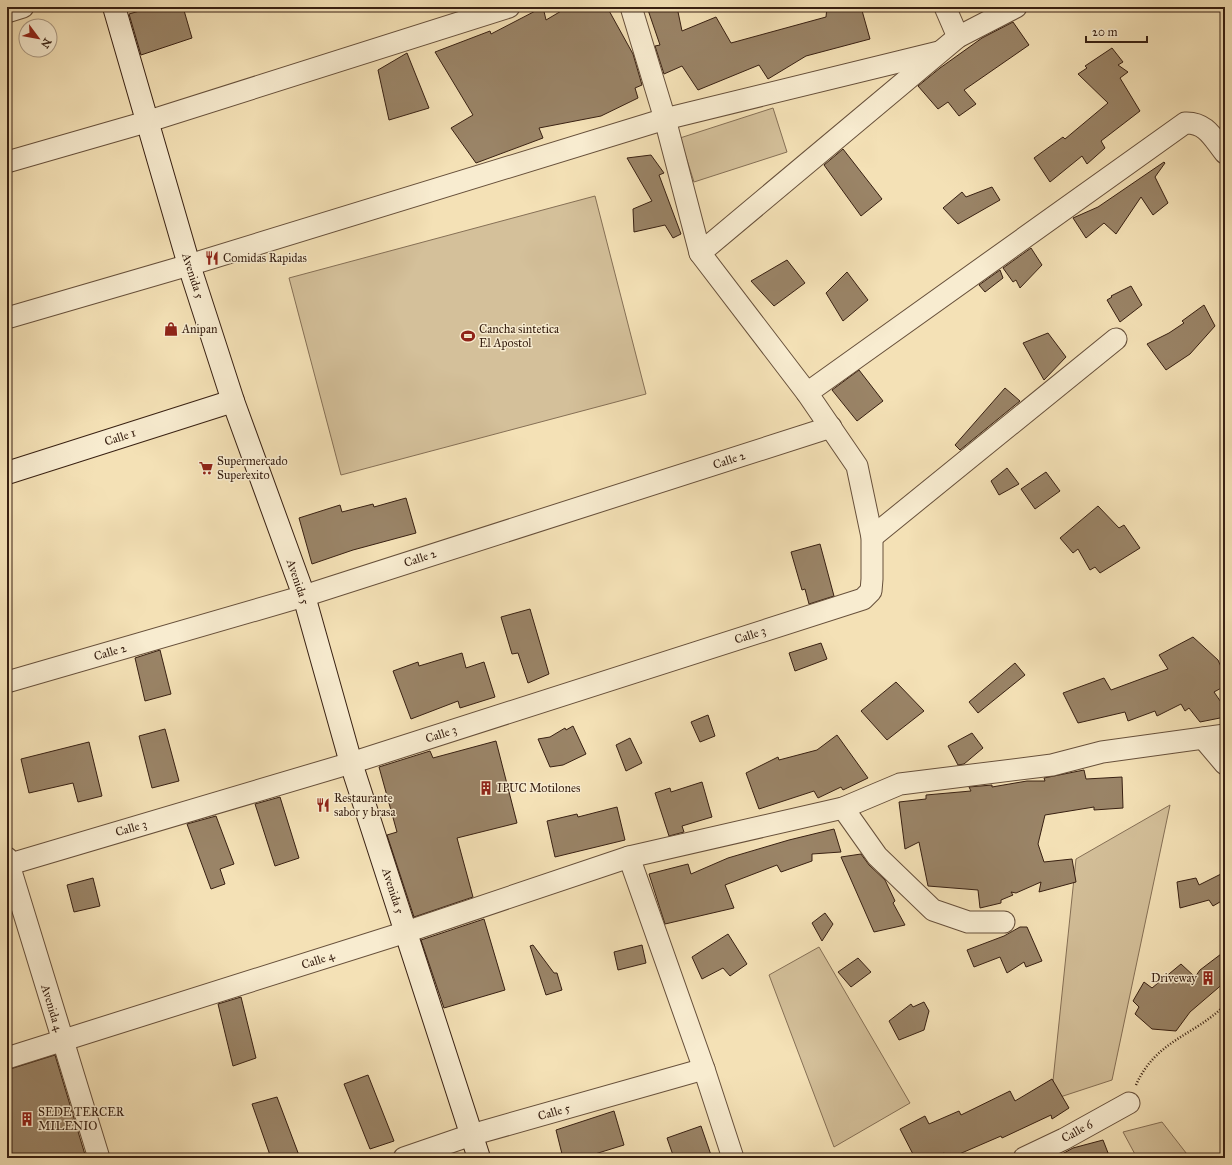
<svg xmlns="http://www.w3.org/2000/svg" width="1232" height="1165" font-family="'IM FELL Great Primer',serif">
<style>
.green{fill:#d4c09a;stroke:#867056}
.building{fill:#9a8467;stroke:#382012}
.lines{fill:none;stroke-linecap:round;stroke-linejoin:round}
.street-casing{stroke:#67503b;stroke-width:23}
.secondary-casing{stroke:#382012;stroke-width:24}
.path{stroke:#382012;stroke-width:2.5;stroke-dasharray:1 2;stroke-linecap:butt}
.street{stroke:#f8ecd0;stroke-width:21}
.secondary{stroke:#f8ecd0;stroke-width:22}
.labels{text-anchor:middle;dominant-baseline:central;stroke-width:3;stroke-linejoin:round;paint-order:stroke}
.poi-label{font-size:12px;fill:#382012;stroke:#f8ecd0;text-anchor:start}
.street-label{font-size:12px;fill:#382012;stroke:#f8ecd0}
</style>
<rect width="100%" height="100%" fill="#f4e1b6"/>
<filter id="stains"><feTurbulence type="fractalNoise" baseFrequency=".005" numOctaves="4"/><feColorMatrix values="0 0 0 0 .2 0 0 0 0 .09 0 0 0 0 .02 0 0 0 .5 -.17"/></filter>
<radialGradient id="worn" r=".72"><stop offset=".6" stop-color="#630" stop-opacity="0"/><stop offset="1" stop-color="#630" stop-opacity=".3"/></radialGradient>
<g class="green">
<polygon points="773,108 787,152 694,182 680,138"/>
<polygon points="595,196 646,394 341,475 289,278"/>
<polygon points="1170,805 1112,1080 1051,1100 1076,859"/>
<polygon points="819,947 910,1103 834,1147 769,975"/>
<polygon points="1162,1122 1190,1158 1137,1158 1123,1132"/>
</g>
<g class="building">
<polygon points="153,7 183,7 192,38 141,55 129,14"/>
<polygon points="543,7 546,20 568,7 607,7 633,54 642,85 635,88 638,98 601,116 539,128 543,138 476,163 451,128 473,115 435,52 490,31 491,34"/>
<polygon points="647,7 677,7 682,31 716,17 731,43 826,17 827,7 861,7 870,39 806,56 768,79 759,65 698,90 682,66 664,74 655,46 660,45"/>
<polygon points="1013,22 1029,45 964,90 976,104 959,116 948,102 938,109 918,86 940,68 982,38"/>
<polygon points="1112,48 1123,62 1118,65 1128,72 1120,78 1140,111 1101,141 1105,148 1087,164 1082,156 1050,182 1034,158 1063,137 1065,139 1108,103 1078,74 1087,68 1085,66"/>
<polygon points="407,53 429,108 389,120 378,70"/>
<polygon points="843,149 882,199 861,216 824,165"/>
<polygon points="651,155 664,173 659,175 681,234 673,238 665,225 634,232 633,209 652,201 627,158"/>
<polygon points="1164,162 1165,163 1155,177 1168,203 1153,215 1141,197 1116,234 1104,223 1086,238 1073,218 1098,207"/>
<polygon points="992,187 1000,200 958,224 943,208 962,192 966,197"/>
<polygon points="1031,248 1042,265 1020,288 1016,280 1013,282 1003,268"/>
<polygon points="787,260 805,283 774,306 751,281"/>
<polygon points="1000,270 1003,278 985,292 979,285"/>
<polygon points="847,272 868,300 843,321 826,293"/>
<polygon points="1131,286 1142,305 1120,322 1107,300 1112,297 1111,296"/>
<polygon points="1204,305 1215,326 1190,354 1166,370 1147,344 1169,333 1184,323 1182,321"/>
<polygon points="1048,333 1066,357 1044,380 1023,343"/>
<polygon points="859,370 883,401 857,421 832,390"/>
<polygon points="1005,388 1020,401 960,450 955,445"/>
<polygon points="1007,468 1019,484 999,495 991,481"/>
<polygon points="1046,472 1060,491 1035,509 1021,489"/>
<polygon points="406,498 416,533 353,550 312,564 299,518 340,505 342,512 373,504 374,507"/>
<polygon points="1098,506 1119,528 1124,525 1140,548 1100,573 1095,567 1090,570 1078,549 1073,553 1060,538"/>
<polygon points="820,544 834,596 809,604 805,589 802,590 791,552"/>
<polygon points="530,609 549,674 528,683 518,653 512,654 501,617"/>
<polygon points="1193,637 1218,660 1225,676 1225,686 1214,692 1225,708 1225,717 1200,722 1189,708 1185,711 1181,704 1157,716 1155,711 1128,721 1125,712 1078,723 1063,693 1104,678 1111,690 1168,669 1159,655"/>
<polygon points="821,643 827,659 795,671 789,653"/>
<polygon points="160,650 171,694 145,701 135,658"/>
<polygon points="462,653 466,668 484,662 495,697 460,708 458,701 411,719 393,671 418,662 419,666"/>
<polygon points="1015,663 1025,675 978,713 969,702"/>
<polygon points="896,682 924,711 887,740 861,711"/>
<polygon points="708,715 715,736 700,742 691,722"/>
<polygon points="573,726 586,754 563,765 550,767 538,739 550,737 565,728 566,730"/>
<polygon points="165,729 179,781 152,788 139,736"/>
<polygon points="972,733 983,748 964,764 958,765 948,746"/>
<polygon points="837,735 868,778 843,790 841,787 818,798 814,791 759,809 746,773 778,757 779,760 817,750"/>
<polygon points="630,738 642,763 626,771 616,745"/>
<polygon points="496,741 517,823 457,838 473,897 414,917 387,835 397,832 379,767 430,751 433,758"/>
<polygon points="89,742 102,796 78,802 73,783 29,793 21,759"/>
<polygon points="1084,770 1086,779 1122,777 1123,808 1094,810 1094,807 1045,815 1038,844 1044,862 1072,859 1076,882 1039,892 1041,882 1016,893 1011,892 1013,895 1001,900 1001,903 980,908 978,890 928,886 919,842 905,849 899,802 926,799 926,795 971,791 969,787 992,785 992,787 1027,781 1045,781 1044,778"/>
<polygon points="702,782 712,817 682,826 684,832 669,836 655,793 670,788 671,792"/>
<polygon points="280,797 299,858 275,866 255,804"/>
<polygon points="617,807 625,840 555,857 547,821 577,814 578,817"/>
<polygon points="216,816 234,864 220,869 225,884 211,889 187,824"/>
<polygon points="834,829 841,852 812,854 812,861 781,872 777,865 725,885 734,908 665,924 649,874 688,864 691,874 728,858 789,840"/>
<polygon points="861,854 869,865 885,880 895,901 893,903 905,925 874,932 841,857"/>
<polygon points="1225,872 1225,899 1213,906 1209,900 1180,908 1177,882 1196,878 1199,885"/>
<polygon points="93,878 100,906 74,912 67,885"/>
<polygon points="825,913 833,924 822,941 812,923"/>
<polygon points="484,919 505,990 444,1008 421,940"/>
<polygon points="1020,927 1027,927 1042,961 1026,967 1024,962 1007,973 1000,957 974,967 967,950 1004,936"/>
<polygon points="728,934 747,964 730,976 723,968 702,979 692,957"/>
<polygon points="533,945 554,973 557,973 562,990 546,995 530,946"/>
<polygon points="642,945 646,963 618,970 614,952"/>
<polygon points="1225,951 1225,982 1190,1012 1176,1031 1152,1029 1135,1014 1139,1007 1133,1001 1144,982 1152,988 1181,964 1195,977 1200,970"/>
<polygon points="858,958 871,972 851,987 838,972"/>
<polygon points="241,997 256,1058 233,1066 218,1004"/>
<polygon points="924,1002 929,1011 924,1030 899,1040 889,1021 911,1004 913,1007"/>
<polygon points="55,1055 86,1158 7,1158 7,1070"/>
<polygon points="368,1075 394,1141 370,1149 344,1084"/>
<polygon points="1052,1079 1069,1108 1052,1119 1051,1115 1002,1138 1001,1136 950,1158 944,1153 935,1158 915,1158 900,1129 925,1116 929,1124 959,1111 961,1115 1010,1091 1015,1101"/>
<polygon points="277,1097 300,1158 271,1158 252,1104"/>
<polygon points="614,1111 624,1145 582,1158 563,1158 556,1130"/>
<polygon points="701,1126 712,1158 674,1158 667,1138"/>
<polygon points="1103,1140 1110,1158 1055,1158 1073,1148"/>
</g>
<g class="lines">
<defs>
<g id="street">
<polyline points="945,7 958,37"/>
<polyline points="7,12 23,7"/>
<polyline points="7,162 146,122 509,7"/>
<polyline points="700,253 958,37 1016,7"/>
<polyline points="7,318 189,265 665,119 939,52"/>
<path d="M807,393L1185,123C1206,122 1213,138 1225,153"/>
<polyline points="872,537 1116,339"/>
<polyline points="7,682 304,596 831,427"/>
<polyline points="1203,738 1225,764"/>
<polyline points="843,808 877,856 933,910 968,922 1004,922"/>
<polyline points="629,857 704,1069 733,1158"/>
<polyline points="7,858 99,1158"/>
<polyline points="7,865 351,763 863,599 871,591 872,579 872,537 857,466 807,393 700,253 665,119 631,7"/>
<polyline points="7,1058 406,932 629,857 843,808 900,784 1052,765 1102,752 1225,735"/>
<polyline points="404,1158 471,1135 704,1069"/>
<polyline points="1024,1158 1064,1139 1129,1103"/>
</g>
<g id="secondary">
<polyline points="114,7 189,265 233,401 304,596 351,763 479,1158"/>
<polyline points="7,473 233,401"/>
</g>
</defs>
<use href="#street" class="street-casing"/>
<use href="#secondary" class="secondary-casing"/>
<path class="path" d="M1136,1085C1156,1040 1194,1036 1225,1005"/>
<use href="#street" class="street"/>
<use href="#secondary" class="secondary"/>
</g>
<defs>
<symbol id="restaurant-bare" viewBox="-9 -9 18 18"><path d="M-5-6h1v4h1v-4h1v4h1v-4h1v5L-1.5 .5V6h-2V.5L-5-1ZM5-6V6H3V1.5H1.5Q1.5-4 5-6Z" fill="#8f2418" stroke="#f8ecd0" stroke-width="2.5" paint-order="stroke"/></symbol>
<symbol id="shop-bare" viewBox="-9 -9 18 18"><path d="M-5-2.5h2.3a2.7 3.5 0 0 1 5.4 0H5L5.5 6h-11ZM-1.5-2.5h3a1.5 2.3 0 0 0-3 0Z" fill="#8f2418" stroke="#f8ecd0" stroke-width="2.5" paint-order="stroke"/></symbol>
<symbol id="stadium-bare" viewBox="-9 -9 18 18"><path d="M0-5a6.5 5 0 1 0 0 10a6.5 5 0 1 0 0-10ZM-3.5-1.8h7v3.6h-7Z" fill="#8f2418" stroke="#f8ecd0" stroke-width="2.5" paint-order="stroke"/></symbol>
<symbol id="supermarket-bare" viewBox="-9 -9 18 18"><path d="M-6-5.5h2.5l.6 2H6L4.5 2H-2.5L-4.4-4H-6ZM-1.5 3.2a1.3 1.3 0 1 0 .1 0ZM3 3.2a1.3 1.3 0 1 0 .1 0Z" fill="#8f2418" stroke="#f8ecd0" stroke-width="2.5" paint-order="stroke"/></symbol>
<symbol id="building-bare" viewBox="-9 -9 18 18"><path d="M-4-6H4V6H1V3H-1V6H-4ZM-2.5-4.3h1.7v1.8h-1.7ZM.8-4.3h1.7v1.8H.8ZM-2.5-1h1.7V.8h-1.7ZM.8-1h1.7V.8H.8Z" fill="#8f2418" stroke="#f8ecd0" stroke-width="2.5" paint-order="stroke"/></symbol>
</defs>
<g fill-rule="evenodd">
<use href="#restaurant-bare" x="202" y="248" width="20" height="20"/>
<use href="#shop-bare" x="161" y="319" width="20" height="20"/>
<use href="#stadium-bare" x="458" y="326" width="20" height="20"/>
<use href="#supermarket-bare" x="196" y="458" width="20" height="20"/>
<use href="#building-bare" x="476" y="778" width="20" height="20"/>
<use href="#restaurant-bare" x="313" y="795" width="20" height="20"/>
<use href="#building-bare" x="1198" y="968" width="20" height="20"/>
<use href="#building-bare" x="17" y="1109" width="20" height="20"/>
</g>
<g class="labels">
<g class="poi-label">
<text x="223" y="258">Comidas Rapidas</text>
<text x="182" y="329">Anipan</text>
<text x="479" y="329">Cancha sintetica<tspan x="479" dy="14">El Apostol</tspan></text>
<text x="217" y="461">Supermercado<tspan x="217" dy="14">Superexito</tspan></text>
<text x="497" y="788">IPUC Motilones</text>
<text x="334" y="798">Restaurante<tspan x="334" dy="14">sabor y brasa</tspan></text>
<text x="1197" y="978" text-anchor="end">Driveway</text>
<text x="38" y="1112">SEDE TERCER<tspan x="38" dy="14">MILENIO</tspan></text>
</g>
<g class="street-label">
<text transform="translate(193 276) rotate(72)">Avenida 5</text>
<text transform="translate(120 437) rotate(-18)">Calle 1</text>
<text transform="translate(729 460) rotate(-18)">Calle 2</text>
<text transform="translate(420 558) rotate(-18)">Calle 2</text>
<text transform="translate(298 582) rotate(71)">Avenida 5</text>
<text transform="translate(750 635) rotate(-18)">Calle 3</text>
<text transform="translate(110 652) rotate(-16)">Calle 2</text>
<text transform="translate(441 734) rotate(-18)">Calle 3</text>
<text transform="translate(131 828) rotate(-16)">Calle 3</text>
<text transform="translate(393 891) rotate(72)">Avenida 5</text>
<text transform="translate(318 960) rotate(-18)">Calle 4</text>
<text transform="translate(52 1008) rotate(73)">Avenida 4</text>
<text transform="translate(554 1112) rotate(-16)">Calle 5</text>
<text transform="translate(1077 1131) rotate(-29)">Calle 6</text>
</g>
</g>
<rect width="1232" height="1165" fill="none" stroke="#f4e1b6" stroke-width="24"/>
<rect x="8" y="8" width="1216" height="1149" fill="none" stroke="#382012" stroke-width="2"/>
<rect x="12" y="12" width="1208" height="1141" fill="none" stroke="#382012"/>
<g transform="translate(38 38) rotate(122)"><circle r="19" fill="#f8ecd0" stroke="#ab9a84"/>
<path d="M0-3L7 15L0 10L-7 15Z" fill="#8f2418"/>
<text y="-6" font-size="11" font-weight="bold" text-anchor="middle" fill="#382012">N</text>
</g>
<path d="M1086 36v6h61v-6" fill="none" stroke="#382012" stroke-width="2"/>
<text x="1092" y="36" font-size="12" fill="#382012" stroke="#f8ecd0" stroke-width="3" paint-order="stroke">20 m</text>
<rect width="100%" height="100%" filter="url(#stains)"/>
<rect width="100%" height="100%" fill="url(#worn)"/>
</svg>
